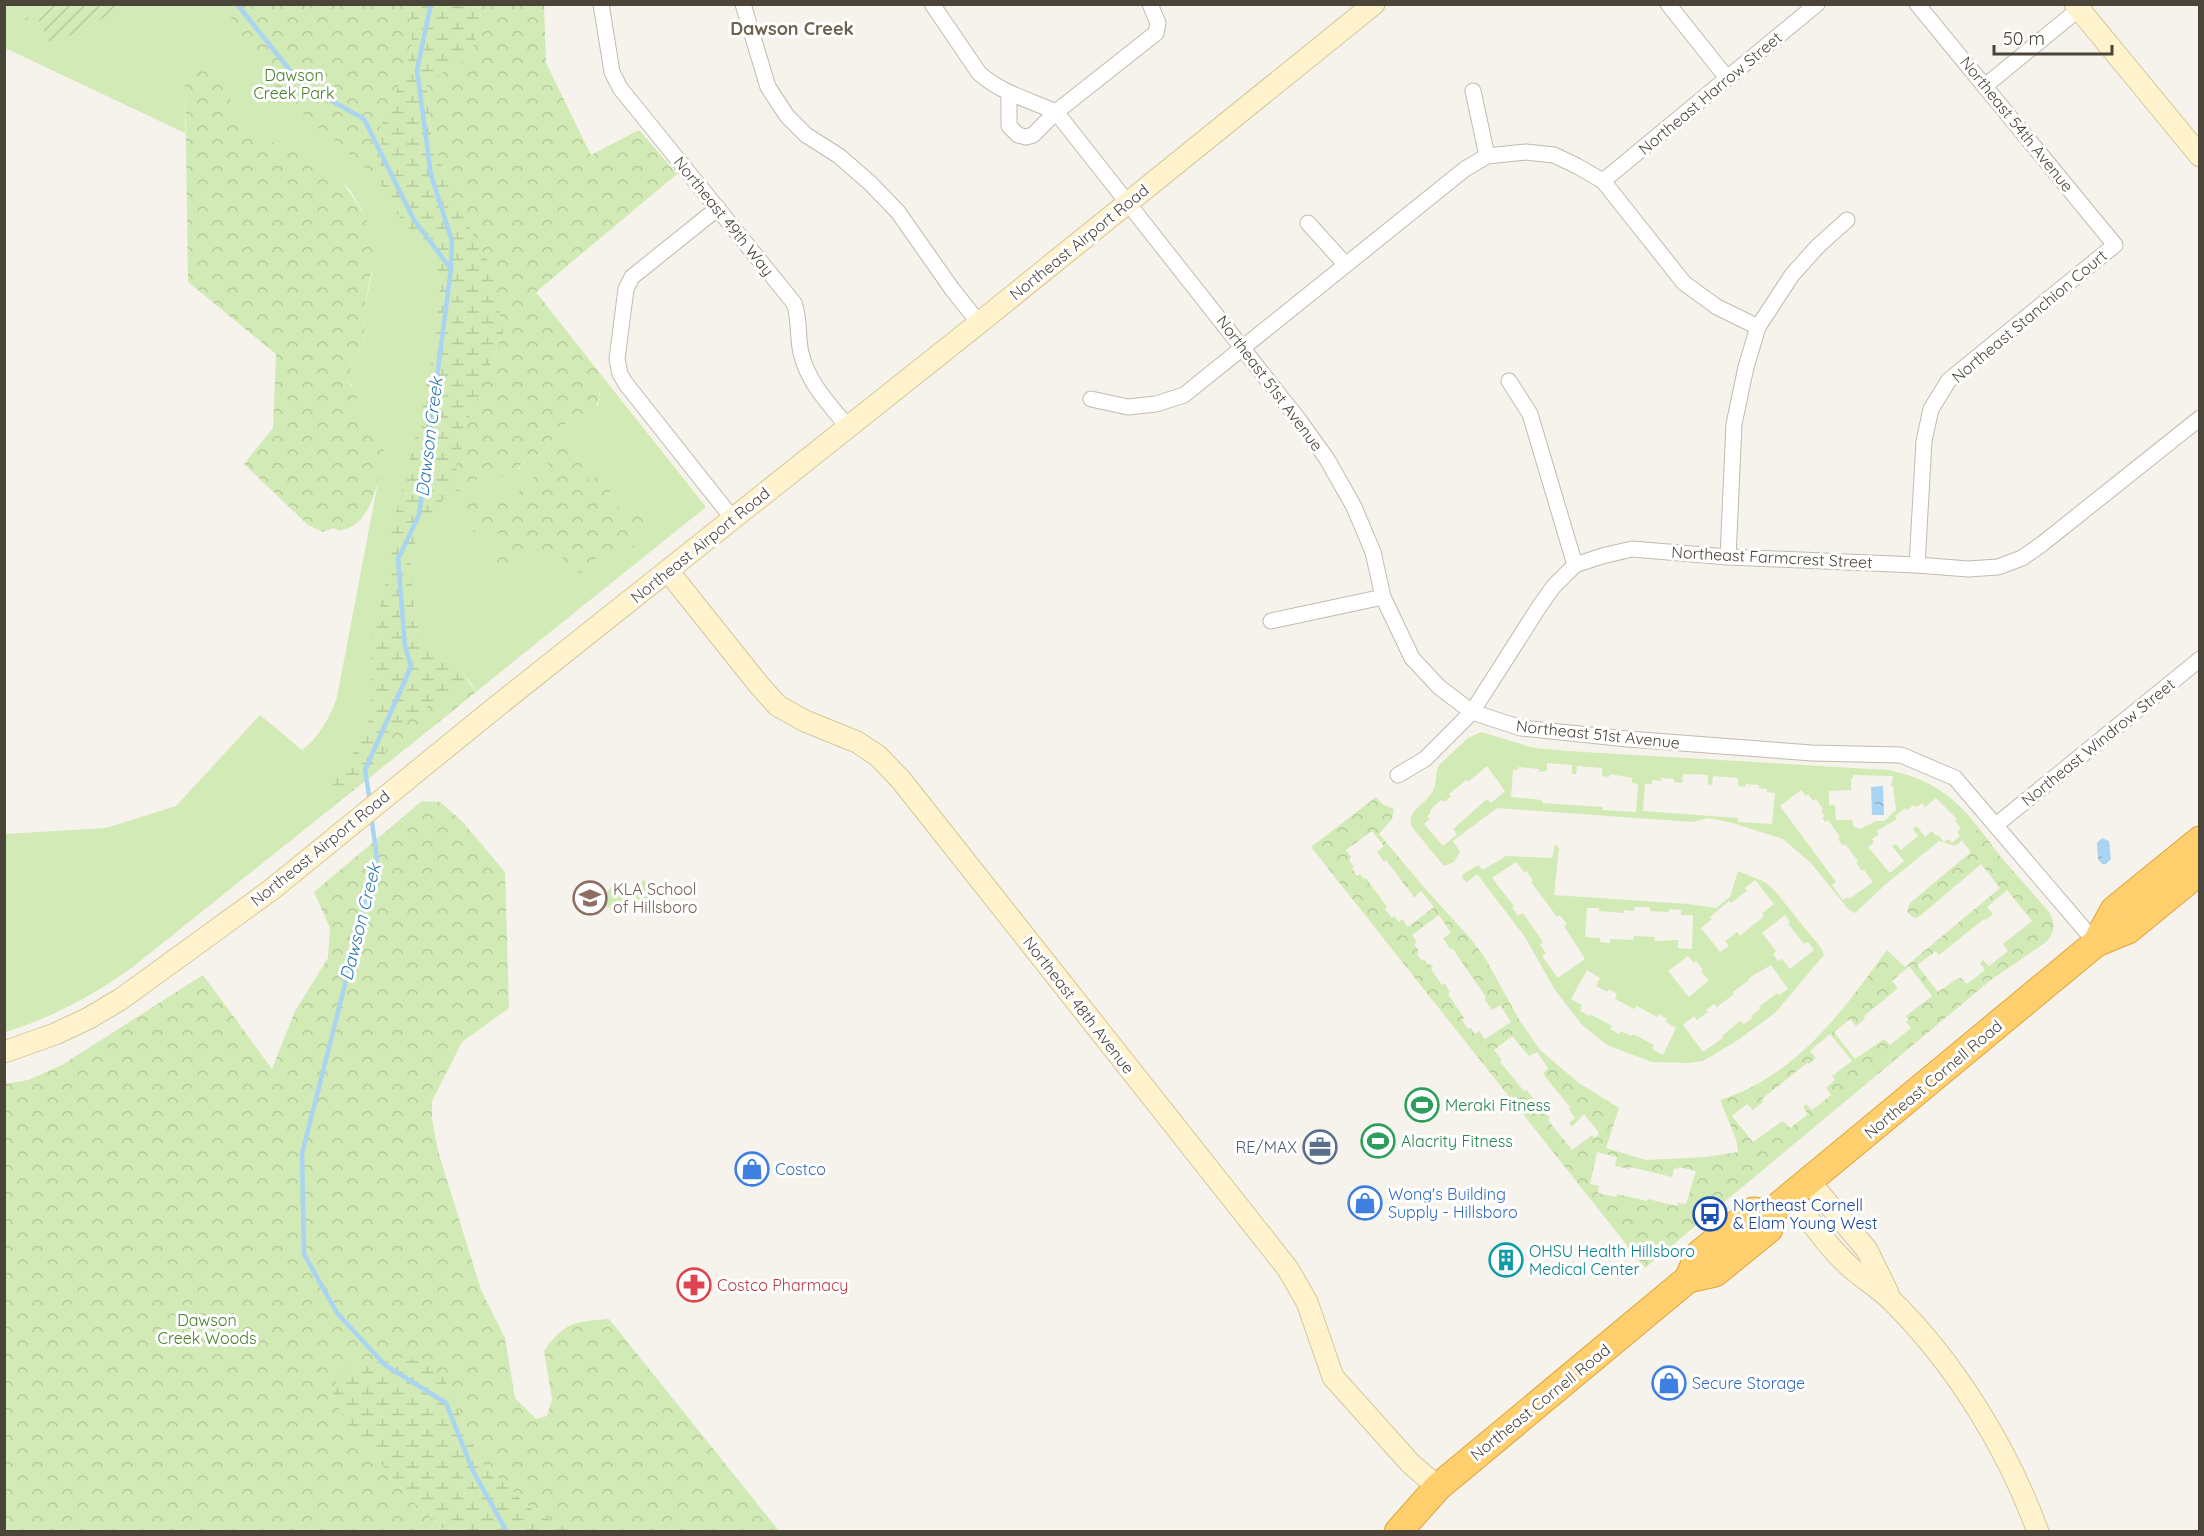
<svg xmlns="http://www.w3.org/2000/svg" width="2204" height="1536" font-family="Quicksand,sans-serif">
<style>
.green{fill:#d2eab5;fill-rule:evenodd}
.forest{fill:url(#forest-crowns);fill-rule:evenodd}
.wetland{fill:url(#wetland-marsh)}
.garden{fill:url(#garden-furrows)}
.water{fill:url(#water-ripples)}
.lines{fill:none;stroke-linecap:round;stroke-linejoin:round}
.stream{stroke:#a9d4f2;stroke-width:4.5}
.street-casing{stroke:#c2bbae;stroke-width:17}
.secondary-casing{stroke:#d6c79b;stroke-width:23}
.highway-casing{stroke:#e0a43c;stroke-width:29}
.street{stroke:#fff;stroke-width:15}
.secondary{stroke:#fff3cd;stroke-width:21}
.highway{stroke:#ffcf6e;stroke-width:27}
.labels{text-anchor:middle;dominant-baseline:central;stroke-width:6;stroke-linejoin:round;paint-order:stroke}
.park-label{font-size:16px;fill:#4a7f2a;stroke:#fff}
.street-label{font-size:16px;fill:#4b4439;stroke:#fff}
.education-label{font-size:16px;fill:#785e54;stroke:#fff;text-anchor:start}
.leisure-label{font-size:16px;fill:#27864d;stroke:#fff;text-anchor:start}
.service-label{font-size:16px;fill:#4e5e75;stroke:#fff;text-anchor:end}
.shop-label{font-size:16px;fill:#366cbe;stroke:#fff;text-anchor:start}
.transit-label{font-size:16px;fill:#164399;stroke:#fff;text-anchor:start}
.culture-label{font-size:16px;fill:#0d838f;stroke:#fff;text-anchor:start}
.health-label{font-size:16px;fill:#be3a42;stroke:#fff;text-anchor:start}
.neighbourhood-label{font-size:18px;font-weight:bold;fill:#6e6250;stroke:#fff}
.water-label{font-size:18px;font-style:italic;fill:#2e7ab2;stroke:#fff}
</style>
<defs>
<pattern id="forest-crowns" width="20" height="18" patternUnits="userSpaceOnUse" patternTransform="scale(1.5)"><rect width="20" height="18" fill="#d2eab5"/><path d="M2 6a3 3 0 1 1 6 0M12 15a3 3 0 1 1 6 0" fill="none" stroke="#b6ca9c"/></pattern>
<pattern id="wetland-marsh" width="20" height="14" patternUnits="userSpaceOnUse" patternTransform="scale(1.5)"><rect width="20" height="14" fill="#d2eab5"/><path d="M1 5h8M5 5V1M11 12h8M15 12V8" fill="none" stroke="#b6ca9c"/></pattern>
<pattern id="garden-furrows" width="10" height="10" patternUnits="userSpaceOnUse" patternTransform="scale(1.5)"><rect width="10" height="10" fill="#d2eab5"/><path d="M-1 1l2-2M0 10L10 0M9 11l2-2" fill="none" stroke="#b6ca9c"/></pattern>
<pattern id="water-ripples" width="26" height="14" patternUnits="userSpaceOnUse" patternTransform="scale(1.5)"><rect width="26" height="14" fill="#a9d4f2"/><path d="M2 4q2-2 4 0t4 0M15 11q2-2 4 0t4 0" fill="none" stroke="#8caec5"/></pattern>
</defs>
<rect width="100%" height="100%" fill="#f6f3ec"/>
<g class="green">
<path d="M5,5H307L513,263L460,491L478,479L481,469H519L527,457L540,454L555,438V428L598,405L602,376L706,507L477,691L459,668L460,705L134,966C94,995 52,1018 5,1032V834L106,828L176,806L260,715L303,751V749C319,738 331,715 337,697L386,440L380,432L370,429L355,402L352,385L345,380L350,373L351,359L365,343L363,315L372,274L365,240L363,212L350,190L319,161L296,148L265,140L258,136L185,83V133L5,48Z"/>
<path d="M1481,732L1534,748L1567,751L1888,770C1930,779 1953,795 1979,828L1955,846L1939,841L1886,884L1855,913L1848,909L1811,863L1783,839L1729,822L1708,818L1693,822L1497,808L1453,841L1460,852L1454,862L1444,866L1411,826C1408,810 1423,806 1431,794C1438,786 1434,775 1439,765L1468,738ZM1547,763L1572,765V774H1576L1577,766L1602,768V776L1609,777L1610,774L1632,778V783L1638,784L1636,812L1603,810L1602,807L1542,803V800L1511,797L1513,770H1518V767L1539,769V772L1547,771ZM1487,766L1505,791L1491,803L1487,799L1453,829L1457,834L1443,846L1424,824L1430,819L1427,817L1431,812L1430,810L1441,800L1444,802L1451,796L1449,794L1466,780L1468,782ZM1683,774L1708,775V784L1712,785L1713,776L1738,778V786L1745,787L1746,784L1759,785V788L1767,789V792L1775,793L1772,824L1738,822V818L1643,811L1645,784H1652V780L1661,781V778L1674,779V782L1682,783ZM1854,775L1893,776L1891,786H1893L1896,810L1884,821H1876L1860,829L1854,827L1852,820H1836L1835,805H1829V791L1851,790V780ZM1801,790L1806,796L1808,794L1813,801L1816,799L1823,809L1821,811L1825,816L1822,818L1825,822L1828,820L1840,837L1838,839L1843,846L1845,844L1858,861L1856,863L1862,871L1864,870L1873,882L1849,899L1847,897L1843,900L1832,885L1836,882L1780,806ZM1936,798L1957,819L1955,821L1961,828L1957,832L1960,836L1952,843L1948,839L1944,842L1938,835L1936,836L1932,831L1925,837L1917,826L1913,829L1918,836L1901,850L1896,844L1892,846L1904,861L1890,873L1868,847L1874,842L1872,839L1879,834L1877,831L1897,819L1895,816L1905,808L1907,810L1914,805L1916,807L1922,803L1925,807Z"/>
<path d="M1555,844L1559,848L1554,895L1688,904L1716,908L1730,897L1738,871L1765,882L1775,891L1821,948L1824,955L1775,1013L1738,1040L1703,1061L1688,1063L1652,1062L1607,1045L1582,1025L1555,990L1525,937L1477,874L1467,882L1462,878L1463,874L1478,865L1483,870L1506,856L1552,858ZM1516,862L1524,872L1526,871L1533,880L1531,882L1557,917L1560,915L1567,924L1564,926L1585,959L1558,978L1542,956L1546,953L1540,945L1543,942L1523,913L1518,916L1512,908L1514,906L1492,878ZM1755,880L1774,904L1762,913L1764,916L1740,936L1737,932L1725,941L1729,946L1720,952L1701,928L1712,919L1710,917L1729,901L1731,903L1747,891L1745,888ZM1635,907H1650V911L1669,912V909L1681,910V915H1693L1692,949L1678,948V940L1655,941V937L1634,936L1633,940L1610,939V943L1600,942V938L1585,937L1587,908H1599V911L1624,913V910L1634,911ZM1785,915L1790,922L1788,924L1804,944L1808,942L1814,950L1790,969L1782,959L1778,961L1773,954L1776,951L1762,933ZM1688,956L1694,963L1696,961L1703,970L1701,972L1709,980L1689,997L1668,971ZM1771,965L1788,989L1779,995L1777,993L1759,1007L1760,1009L1751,1016L1752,1018L1744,1024L1740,1021L1722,1036L1723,1038L1703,1052L1683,1025L1694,1016L1697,1020L1708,1012L1706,1010L1714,1004L1717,1007L1734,994L1733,992L1749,980V978ZM1587,970L1600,978L1596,986L1607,992L1609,989L1617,994L1615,999L1634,1009L1637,1006L1657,1017L1659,1014L1667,1019L1666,1022L1676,1028L1663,1055L1652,1049L1654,1045L1633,1034L1631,1036L1621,1031L1619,1034L1610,1029L1612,1026L1590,1014L1589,1016L1580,1011L1582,1005L1571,999Z"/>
<polygon points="644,880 656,896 640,909 633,900 634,888"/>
<path d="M615,885H621C631,893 631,905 618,911L604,906C603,898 607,889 615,885Z"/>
</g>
<g class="forest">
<polygon points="222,5 410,5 412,49 390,107 380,128 382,158 378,176 357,163 336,141 315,126 276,88 260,65 240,44 235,24"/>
<path d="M479,5H544L546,63L591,155L639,130L677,174L536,292L602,376C599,397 598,420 575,427L569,422L555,428V438L540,454L527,457L513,475L500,477L482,469L478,479L460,491H451L468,421L503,333L452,196L431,134L426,81L470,57L481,19Z"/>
<path d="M206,57C217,76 242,123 257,135C268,144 284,143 297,148C329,159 354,195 369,224L365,240L373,245L375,254L363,315L365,343L351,359L350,373L345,380L359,393L355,402L370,429L380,432L386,440C381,466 377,510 353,526C350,528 344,529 340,531L334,528L323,532L308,525L244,464L273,428L276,354L188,282L185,83L197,60Z"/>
<path d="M565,445C583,452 580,460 584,477L590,480L603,473L607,474C611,479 610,482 610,488C609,508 625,510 641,515L642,519L647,521L644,534L636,539L634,547L623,555L619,554L618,558L611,563L602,559L603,548L595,545L594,553L596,558L580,574L576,569H565L560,547L547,556C531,552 526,555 520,569L509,574L494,567L496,556L504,543L503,535L487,531L474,532L462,519L469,502L511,498L548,465L549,456L557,446Z"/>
<polygon points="470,684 477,691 379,770 393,729 408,717 420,717 426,707 447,697"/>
<path d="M1376,797L1382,804L1394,809L1392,819L1379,834L1428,892L1471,939L1485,958L1520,1021L1540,1050L1579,1083L1619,1108L1606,1148L1646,1160L1706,1157L1738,1152L1736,1139L1720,1100C1796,1076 1842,1012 1887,950L1905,967L2000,888L1981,864L1920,916L1916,918L1911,916L1907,911L1910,903L1971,852L1962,841L1979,828L2000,856L2049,912C2056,924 2055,932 2046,942L1991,980L1645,1268L1311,847ZM1372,831L1384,846L1377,852L1384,862L1386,860L1414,897L1421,891L1434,907L1408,927L1402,919L1399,922L1394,916L1392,918L1385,909L1387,907L1366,878L1364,879L1360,874L1357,876L1352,869L1354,867L1349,860L1351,857L1346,850ZM2007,890L2032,921L2003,944L2008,951L1989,966L1983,960L1980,963L1985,970L1967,984L1961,978H1958L1938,992L1917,965L1936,951L1939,955L1984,919L1986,920L1993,914L1987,907ZM1439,915L1451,933L1443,938L1450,949L1452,948L1486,997L1484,999L1492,1010L1500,1005L1511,1022L1485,1039L1479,1031L1475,1034L1471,1028L1468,1029L1462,1020L1464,1018L1448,994L1450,992L1445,984L1442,985L1431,969L1433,967L1431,964L1428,965L1424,959L1422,961L1417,954L1419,952L1414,944L1417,942L1412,935ZM1909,966L1932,996L1906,1016L1909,1020L1906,1022L1911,1028L1890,1045L1884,1039L1855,1059L1834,1032L1850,1019L1856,1026L1865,1019L1864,1016L1898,988L1892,981ZM1830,1034L1852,1061L1832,1076L1835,1080L1826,1088L1831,1095L1812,1110L1806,1104L1803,1107L1808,1114L1790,1128L1784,1122H1781L1753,1142L1732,1116L1747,1104L1753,1110L1764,1101L1762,1099L1807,1063L1809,1064L1816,1058L1810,1051ZM1512,1036L1529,1056L1537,1052L1548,1068L1543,1074L1570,1107L1569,1109L1575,1118L1569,1123L1572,1127L1584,1114L1597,1130L1599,1134L1594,1138L1592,1135L1572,1150L1548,1120L1550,1118L1545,1113H1543L1527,1090L1524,1091L1500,1062L1502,1060L1494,1050ZM1597,1152L1617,1157L1615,1166L1629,1169L1630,1167L1672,1177L1674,1168L1678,1169L1679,1167L1696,1171L1686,1204L1678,1203L1677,1206L1648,1199L1647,1201L1617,1194L1616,1197L1598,1193L1599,1186L1590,1184Z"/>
<path d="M422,801L440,802L462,821L505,872L509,1008L462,1042L432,1101V1119L438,1151L481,1290L505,1338L515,1398L536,1419L547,1416L552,1399L544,1351C565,1321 575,1322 609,1319L779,1531H571L534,1511L483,1464L464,1427L458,1405L348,1424L411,1500L446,1531L5,1532V1084L28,1080L62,1065L203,975L272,1069L295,1011L328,958L330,928L314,892Z"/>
</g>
<g class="wetland">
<polygon points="410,5 479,5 481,19 470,57 426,82 431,134 452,196 494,272 503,333 468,421 451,491 428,516 410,554 414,616 424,643 460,669 470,684 448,697 443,705 438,707 434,703 426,707 420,717 408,717 393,729 379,770 337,803 339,794 332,786 347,757 356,751 367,726 371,711 372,640 389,570 390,537 423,407 437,327 440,284 437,266 432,252 421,235 404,225 383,190 378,176 382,158 380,128 390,107 412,49"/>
<polygon points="407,1357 429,1366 444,1378 458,1405 464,1427 483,1464 534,1511 571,1531 446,1531 411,1500 348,1424 333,1399 334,1385 344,1371 355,1366"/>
</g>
<polygon class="garden" points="52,4 117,5 120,9 51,45 37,18 27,23 25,19"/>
<g class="water">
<polygon points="1883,786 1884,815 1872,815 1871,787"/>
<polygon points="2102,838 2109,841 2111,859 2106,864 2102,864 2098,859 2097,843"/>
</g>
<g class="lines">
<g class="stream">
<polyline points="237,4 300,83 364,119 414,220 451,269"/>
<polyline points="370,801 365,770 411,667 405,646 398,559 419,515 451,269 452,241 431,175 417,70 431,4"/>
<polyline points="371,815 377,858 302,1154 304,1254 337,1313 385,1365 446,1403 473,1471 507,1532"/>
</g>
<defs>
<g id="street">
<path d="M601,4L612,72L620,88L794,303C800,319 797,336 801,353C808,383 829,404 848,427"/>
<polyline points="743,4 768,87 787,116 806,135 839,156 870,183 898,212 952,289 979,323"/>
<path d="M932,4L979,73C1001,93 1030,100 1056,112L1299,420L1327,459L1354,507L1373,552L1383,597L1412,658L1439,687L1472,712L1521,728L1628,739L1812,753L1901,755L1955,778L2096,943"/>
<polyline points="1668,4 1727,78"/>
<polyline points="1917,4 2115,245 1949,380 1931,409 1924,441 1917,565"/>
<polyline points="1985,86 2079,9"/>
<polyline points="1473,91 1487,156"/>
<polyline points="1009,93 1009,126 1018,135 1026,137 1033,135 1056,112 1156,33 1158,23 1150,4"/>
<polyline points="1603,181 1817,4"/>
<polyline points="718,208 632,277 626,289 617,359 620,374 626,384 733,519"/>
<polyline points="1308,223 1345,264"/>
<polyline points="1509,381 1530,414 1575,565"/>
<polyline points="1091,399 1128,407 1156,404 1184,395 1465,169 1487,156 1526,152 1554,155 1577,166 1603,181 1684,283 1717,307 1758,327"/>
<polyline points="1728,557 1734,424 1746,367 1758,327 1792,275 1818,246 1847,220"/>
<polyline points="1271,621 1383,597"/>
<polyline points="1398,775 1425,759 1472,712 1539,607 1553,587 1575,565 1602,556 1632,549 1728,557 1917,565 1968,569 1998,567 2022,558 2042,544 2200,418"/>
<polyline points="1996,825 2200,659"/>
</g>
<g id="secondary">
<polyline points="2075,4 2200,156"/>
<polyline points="668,571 759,685 778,706 805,721 857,742 878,756 901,780 1288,1269 1307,1302 1333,1377 1411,1464 1438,1487"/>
<polyline points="4,1052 55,1034 89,1018 121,999 271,890 496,707 979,323 1374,4"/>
<polyline points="1809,1181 1867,1250 1888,1293"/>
<path d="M1791,1196C1809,1219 1827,1246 1849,1266C1863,1279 1879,1288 1892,1301C1955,1363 2008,1449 2038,1532"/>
</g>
<g id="highway">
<polyline points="2096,943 2114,910 2200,840"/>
<polyline points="1688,1279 1715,1273 1769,1229 1770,1213"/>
<polyline points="1398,1532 1438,1487 1688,1279 1699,1254 1753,1211 1770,1213 2096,943 2128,930 2200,871"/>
</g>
</defs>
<use href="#street" class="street-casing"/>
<use href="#secondary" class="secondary-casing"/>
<use href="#highway" class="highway-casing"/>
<use href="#street" class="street"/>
<use href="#secondary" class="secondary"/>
<use href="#highway" class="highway"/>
</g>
<defs>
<symbol id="school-ring" viewBox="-11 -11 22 22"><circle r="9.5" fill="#fff" stroke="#8d6e63" stroke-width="1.5"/><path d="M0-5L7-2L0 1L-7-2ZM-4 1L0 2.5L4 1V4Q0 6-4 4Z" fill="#8d6e63"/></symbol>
<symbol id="stadium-ring" viewBox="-11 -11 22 22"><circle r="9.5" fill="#fff" stroke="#2e9e5b" stroke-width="1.5"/><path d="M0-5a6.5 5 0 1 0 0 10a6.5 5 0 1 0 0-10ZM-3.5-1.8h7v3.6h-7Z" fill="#2e9e5b"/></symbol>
<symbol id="office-ring" viewBox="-11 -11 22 22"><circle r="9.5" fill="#fff" stroke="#5c6f8a" stroke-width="1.5"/><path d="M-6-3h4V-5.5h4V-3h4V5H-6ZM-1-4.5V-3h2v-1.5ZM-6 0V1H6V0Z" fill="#5c6f8a"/></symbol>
<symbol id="shop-ring" viewBox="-11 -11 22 22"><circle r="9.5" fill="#fff" stroke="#3f7fe0" stroke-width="1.5"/><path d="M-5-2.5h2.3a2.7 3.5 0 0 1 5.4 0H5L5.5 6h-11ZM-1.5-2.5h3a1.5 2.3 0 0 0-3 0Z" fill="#3f7fe0"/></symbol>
<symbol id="bus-ring" viewBox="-11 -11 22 22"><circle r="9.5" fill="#fff" stroke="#1a4fb4" stroke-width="1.5"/><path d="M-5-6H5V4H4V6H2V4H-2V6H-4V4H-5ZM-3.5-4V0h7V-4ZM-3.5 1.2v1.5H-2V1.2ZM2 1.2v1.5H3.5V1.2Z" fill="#1a4fb4"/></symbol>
<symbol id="building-ring" viewBox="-11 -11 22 22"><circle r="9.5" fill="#fff" stroke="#0f9aa8" stroke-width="1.5"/><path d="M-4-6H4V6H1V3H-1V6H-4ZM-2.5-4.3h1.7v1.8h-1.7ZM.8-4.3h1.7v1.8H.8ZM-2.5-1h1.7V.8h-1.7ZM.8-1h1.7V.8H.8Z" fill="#0f9aa8"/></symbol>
<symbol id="pharmacy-ring" viewBox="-11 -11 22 22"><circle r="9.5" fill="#fff" stroke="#e0444e" stroke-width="1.5"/><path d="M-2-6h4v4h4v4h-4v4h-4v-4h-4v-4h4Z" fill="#e0444e"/></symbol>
</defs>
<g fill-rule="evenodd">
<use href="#school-ring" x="571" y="879" width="38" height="38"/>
<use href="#stadium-ring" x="1403" y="1086" width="38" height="38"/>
<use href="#stadium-ring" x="1359" y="1122" width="38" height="38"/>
<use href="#office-ring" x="1301" y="1128" width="38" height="38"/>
<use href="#shop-ring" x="733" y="1150" width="38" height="38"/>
<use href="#shop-ring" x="1346" y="1184" width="38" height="38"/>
<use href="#bus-ring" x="1691" y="1195" width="38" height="38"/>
<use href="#building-ring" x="1487" y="1241" width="38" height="38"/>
<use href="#pharmacy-ring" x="675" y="1266" width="38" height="38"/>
<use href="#shop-ring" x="1650" y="1364" width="38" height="38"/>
</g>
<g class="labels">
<g class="park-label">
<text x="294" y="75">Dawson<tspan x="294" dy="18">Creek Park</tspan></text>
<text x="207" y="1320">Dawson<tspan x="207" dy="18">Creek Woods</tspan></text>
</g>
<g class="street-label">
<text transform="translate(1710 93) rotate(-40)">Northeast Harrow Street</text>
<text transform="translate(2017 124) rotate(51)">Northeast 54th Avenue</text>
<text transform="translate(724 216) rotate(51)">Northeast 49th Way</text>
<text transform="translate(1079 242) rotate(-39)">Northeast Airport Road</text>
<text transform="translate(2029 316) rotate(-40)">Northeast Stanchion Court</text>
<text transform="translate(1270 383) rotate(53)">Northeast 51st Avenue</text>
<text transform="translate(700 545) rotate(-39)">Northeast Airport Road</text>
<text transform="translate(1772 557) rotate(3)">Northeast Farmcrest Street</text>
<text transform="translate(1598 734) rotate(6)">Northeast 51st Avenue</text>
<text transform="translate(2098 742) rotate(-39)">Northeast Windrow Street</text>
<text transform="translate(320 848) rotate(-39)">Northeast Airport Road</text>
<text transform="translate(1079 1005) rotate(52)">Northeast 48th Avenue</text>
<text transform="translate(1933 1079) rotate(-40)">Northeast Cornell Road</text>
<text transform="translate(1540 1402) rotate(-39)">Northeast Cornell Road</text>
</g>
<g class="education-label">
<text x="613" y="889">KLA School<tspan x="613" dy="18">of Hillsboro</tspan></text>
</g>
<g class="leisure-label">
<text x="1445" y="1105">Meraki Fitness</text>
<text x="1401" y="1141">Alacrity Fitness</text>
</g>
<g class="service-label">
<text x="1297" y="1147">RE/MAX</text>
</g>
<g class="shop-label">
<text x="775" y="1169">Costco</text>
<text x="1388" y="1194">Wong's Building<tspan x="1388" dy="18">Supply - Hillsboro</tspan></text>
<text x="1692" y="1383">Secure Storage</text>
</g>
<g class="transit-label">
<text x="1733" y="1205">Northeast Cornell<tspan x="1733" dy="18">&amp; Elam Young West</tspan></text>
</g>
<g class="culture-label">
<text x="1529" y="1251">OHSU Health Hillsboro<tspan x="1529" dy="18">Medical Center</tspan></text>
</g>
<g class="health-label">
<text x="717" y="1285">Costco Pharmacy</text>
</g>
<g class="neighbourhood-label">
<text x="792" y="28">Dawson Creek</text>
</g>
<g class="water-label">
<text transform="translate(429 437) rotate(-83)">Dawson Creek</text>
<text transform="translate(360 922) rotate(-76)">Dawson Creek</text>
</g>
</g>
<rect width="2204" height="1536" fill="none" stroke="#4b4439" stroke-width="12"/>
<path d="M1994 45v9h118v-9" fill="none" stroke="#4b4439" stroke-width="3"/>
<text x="2003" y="45" font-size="18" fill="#4b4439" stroke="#ffffff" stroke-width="4.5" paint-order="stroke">50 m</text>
</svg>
